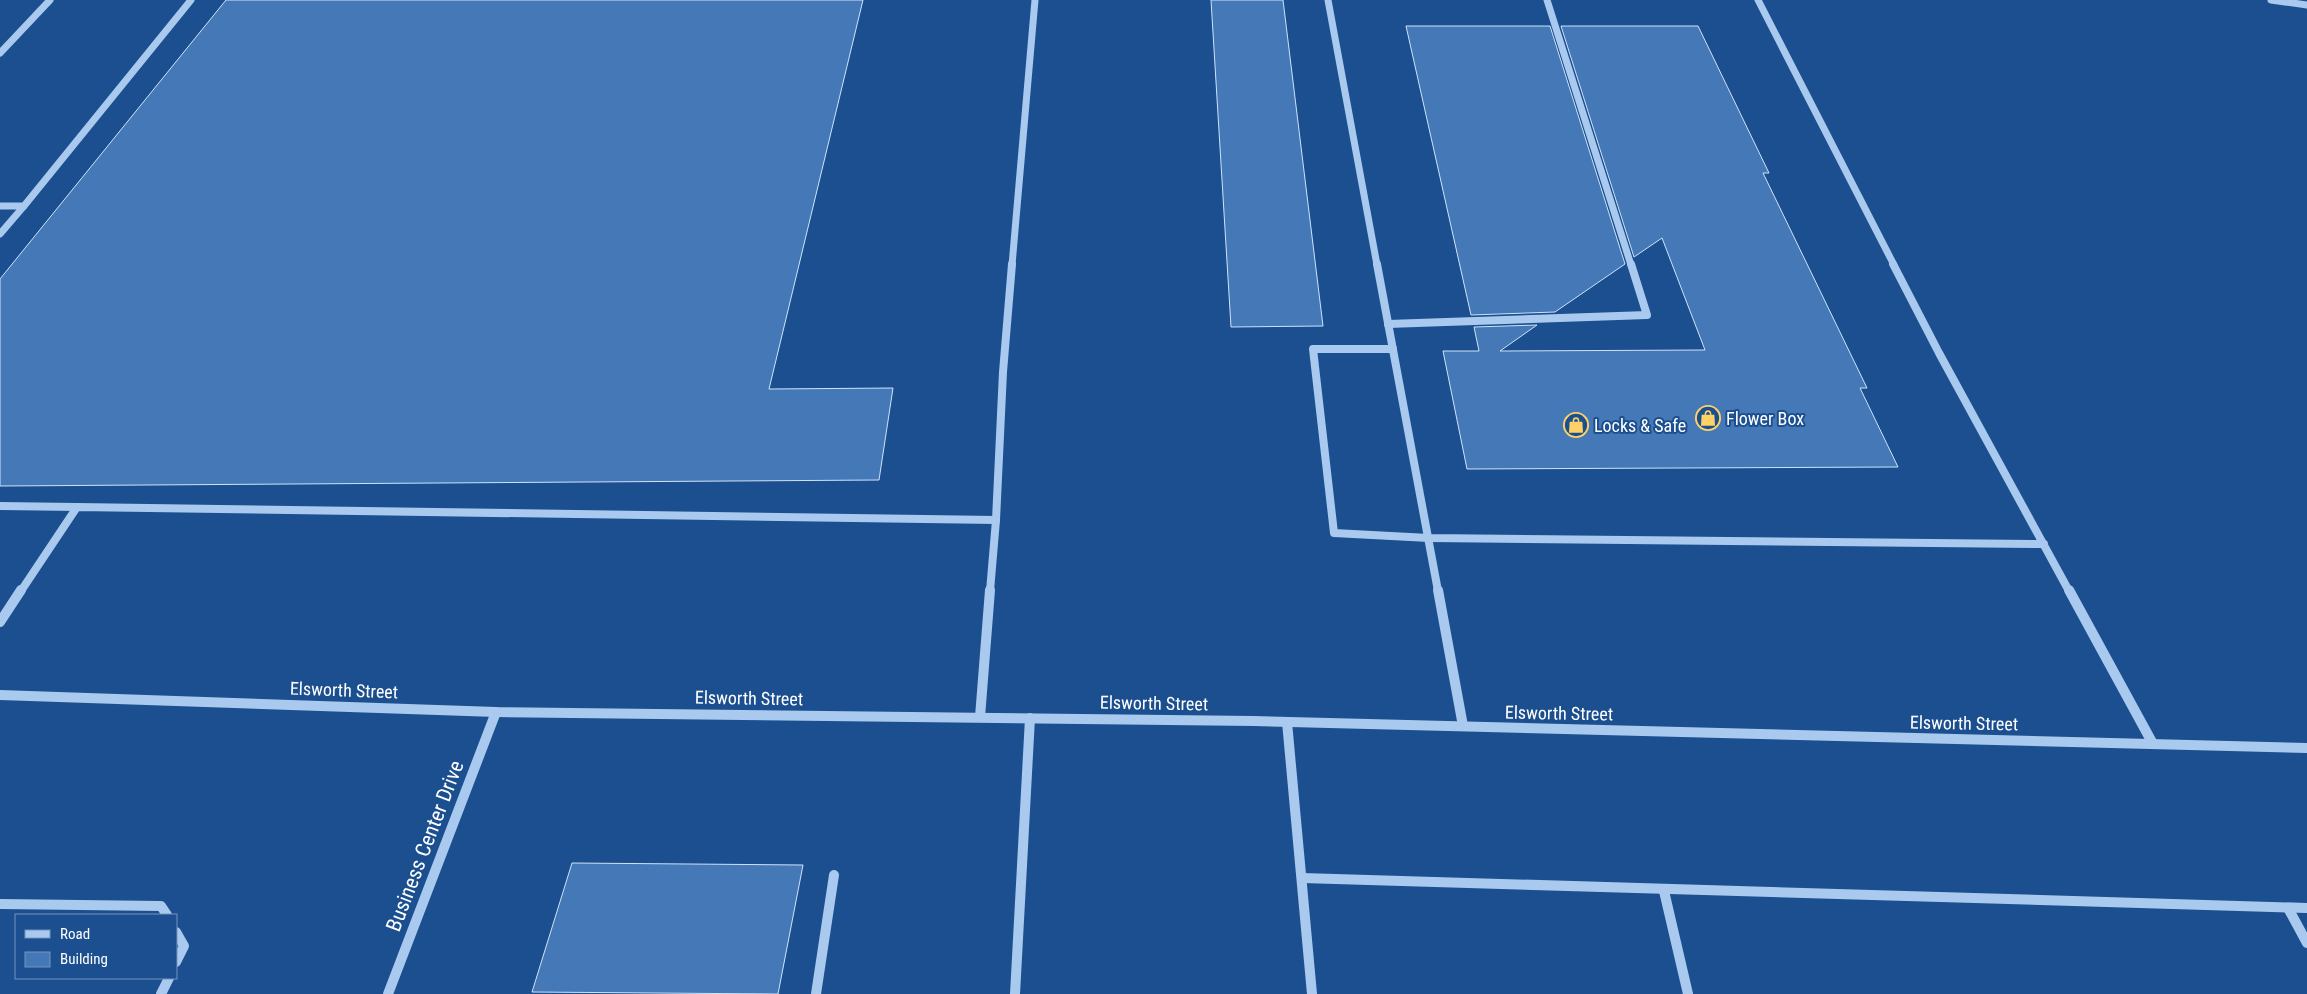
<svg xmlns="http://www.w3.org/2000/svg" width="2307" height="994" font-family="'Roboto Condensed',sans-serif">
<style>
.building{fill:#4478b7;stroke:#cfe3fa}
.lines{fill:none;stroke-linecap:round;stroke-linejoin:round}
.minor-far2{stroke:#a9c9ee;stroke-width:7}
.minor-far1{stroke:#a9c9ee;stroke-width:8}
.minor{stroke:#a9c9ee;stroke-width:10}
.labels{text-anchor:middle;dominant-baseline:central;stroke-width:4;stroke-linejoin:round;paint-order:stroke}
.poi-label{font-size:18px;fill:#fff;stroke:#1b4f8f;text-anchor:start}
.street-label{font-size:18px;fill:#fff;stroke:#1b4f8f}
.near-street-label{font-size:21px;fill:#fff;stroke:#1b4f8f}
</style>
<rect width="100%" height="100%" fill="#1b4f8f"/>
<g class="building">
<polygon points="226,0 863,0 769,389 893,388 879,480 0,486 0,279"/>
<polygon points="1211,0 1283,0 1323,326 1231,327"/>
<polygon points="1406,26 1550,26 1625,264 1555,312 1471,315"/>
<polygon points="1561,26 1698,26 1769,173 1763,173 1867,388 1860,388 1898,467 1467,469 1443,351 1479,351 1474,327 1537,325 1500,351 1705,350 1662,238 1634,257"/>
<polygon points="572,863 803,865 778,994 532,992"/>
</g>
<g class="lines">
<g class="minor-far2">
<polyline points="1328,0 1377,265"/>
<polyline points="1547,0 1631,265"/>
<polyline points="1758,0 1894,265"/>
<polyline points="2271,0 2307,5"/>
<polyline points="0,53 50,0"/>
<polyline points="0,206 24,206 0,234"/>
<polyline points="24,206 191,0"/>
<polyline points="1012,265 1035,0"/>
</g>
<g class="minor-far1">
<polyline points="1377,264 1438,591"/>
<polyline points="1893,264 1939,353 2069,591"/>
<polyline points="1388,324 1647,315 1631,264"/>
<polyline points="1393,349 1313,349 1334,533 1429,538 2044,544"/>
<polyline points="0,506 77,507"/>
<polyline points="996,520 1003,372 1012,264"/>
<polyline points="21,591 77,507 996,520 990,591"/>
</g>
<g class="minor">
<polyline points="1438,590 1463,726"/>
<polyline points="2069,590 2153,744"/>
<polyline points="0,622 21,590"/>
<polyline points="0,695 496,712 1254,721 2307,748"/>
<polyline points="980,717 990,590"/>
<polyline points="1287,722 1312,994"/>
<polyline points="1302,878 2307,908"/>
<polyline points="1664,891 1688,994"/>
<polyline points="0,904 161,906 167,915"/>
<polyline points="2288,908 2307,943"/>
<polyline points="176,932 184,946 176,962"/>
<polyline points="161,994 169,978"/>
<polyline points="388,994 496,712"/>
<polyline points="816,994 834,875"/>
<polyline points="1015,994 1030,718"/>
</g>
</g>
<defs>
<symbol id="shop-ring" viewBox="-11 -11 22 22"><circle r="9.5" fill="#1b4f8f" stroke="#ffd166" stroke-width="1.5"/><path d="M-5-2.5h2.3a2.7 3.5 0 0 1 5.4 0H5L5.5 6h-11ZM-1.5-2.5h3a1.5 2.3 0 0 0-3 0Z" fill="#ffd166"/></symbol>
</defs>
<g fill-rule="evenodd">
<use href="#shop-ring" x="1694" y="404" width="28" height="28"/>
<use href="#shop-ring" x="1562" y="411" width="28" height="28"/>
</g>
<g class="labels">
<g class="poi-label">
<text x="1726" y="418">Flower Box</text>
<text x="1594" y="425">Locks &amp; Safe</text>
</g>
<g class="street-label">
<text transform="translate(344 690) rotate(2)">Elsworth Street</text>
<text transform="translate(749 698) rotate(1)">Elsworth Street</text>
<text transform="translate(1154 703) rotate(1)">Elsworth Street</text>
<text transform="translate(1559 713) rotate(1)">Elsworth Street</text>
<text transform="translate(1964 723) rotate(1)">Elsworth Street</text>
</g>
<g class="near-street-label">
<text transform="translate(425 846) rotate(-69)">Business Center Drive</text>
</g>
</g>
<rect x="15" y="914" width="162" height="65" fill="#1b4f8f" stroke="#7695bc"/>
<rect x="25" y="930" width="25" height="8" fill="#a9c9ee" stroke="#7695bc"/>
<text x="60" y="939" font-size="15" fill="#ffffff">Road</text>
<rect x="25" y="952" width="25" height="15" fill="#4478b7" stroke="#7695bc"/>
<text x="60" y="964" font-size="15" fill="#ffffff">Building</text>
</svg>
